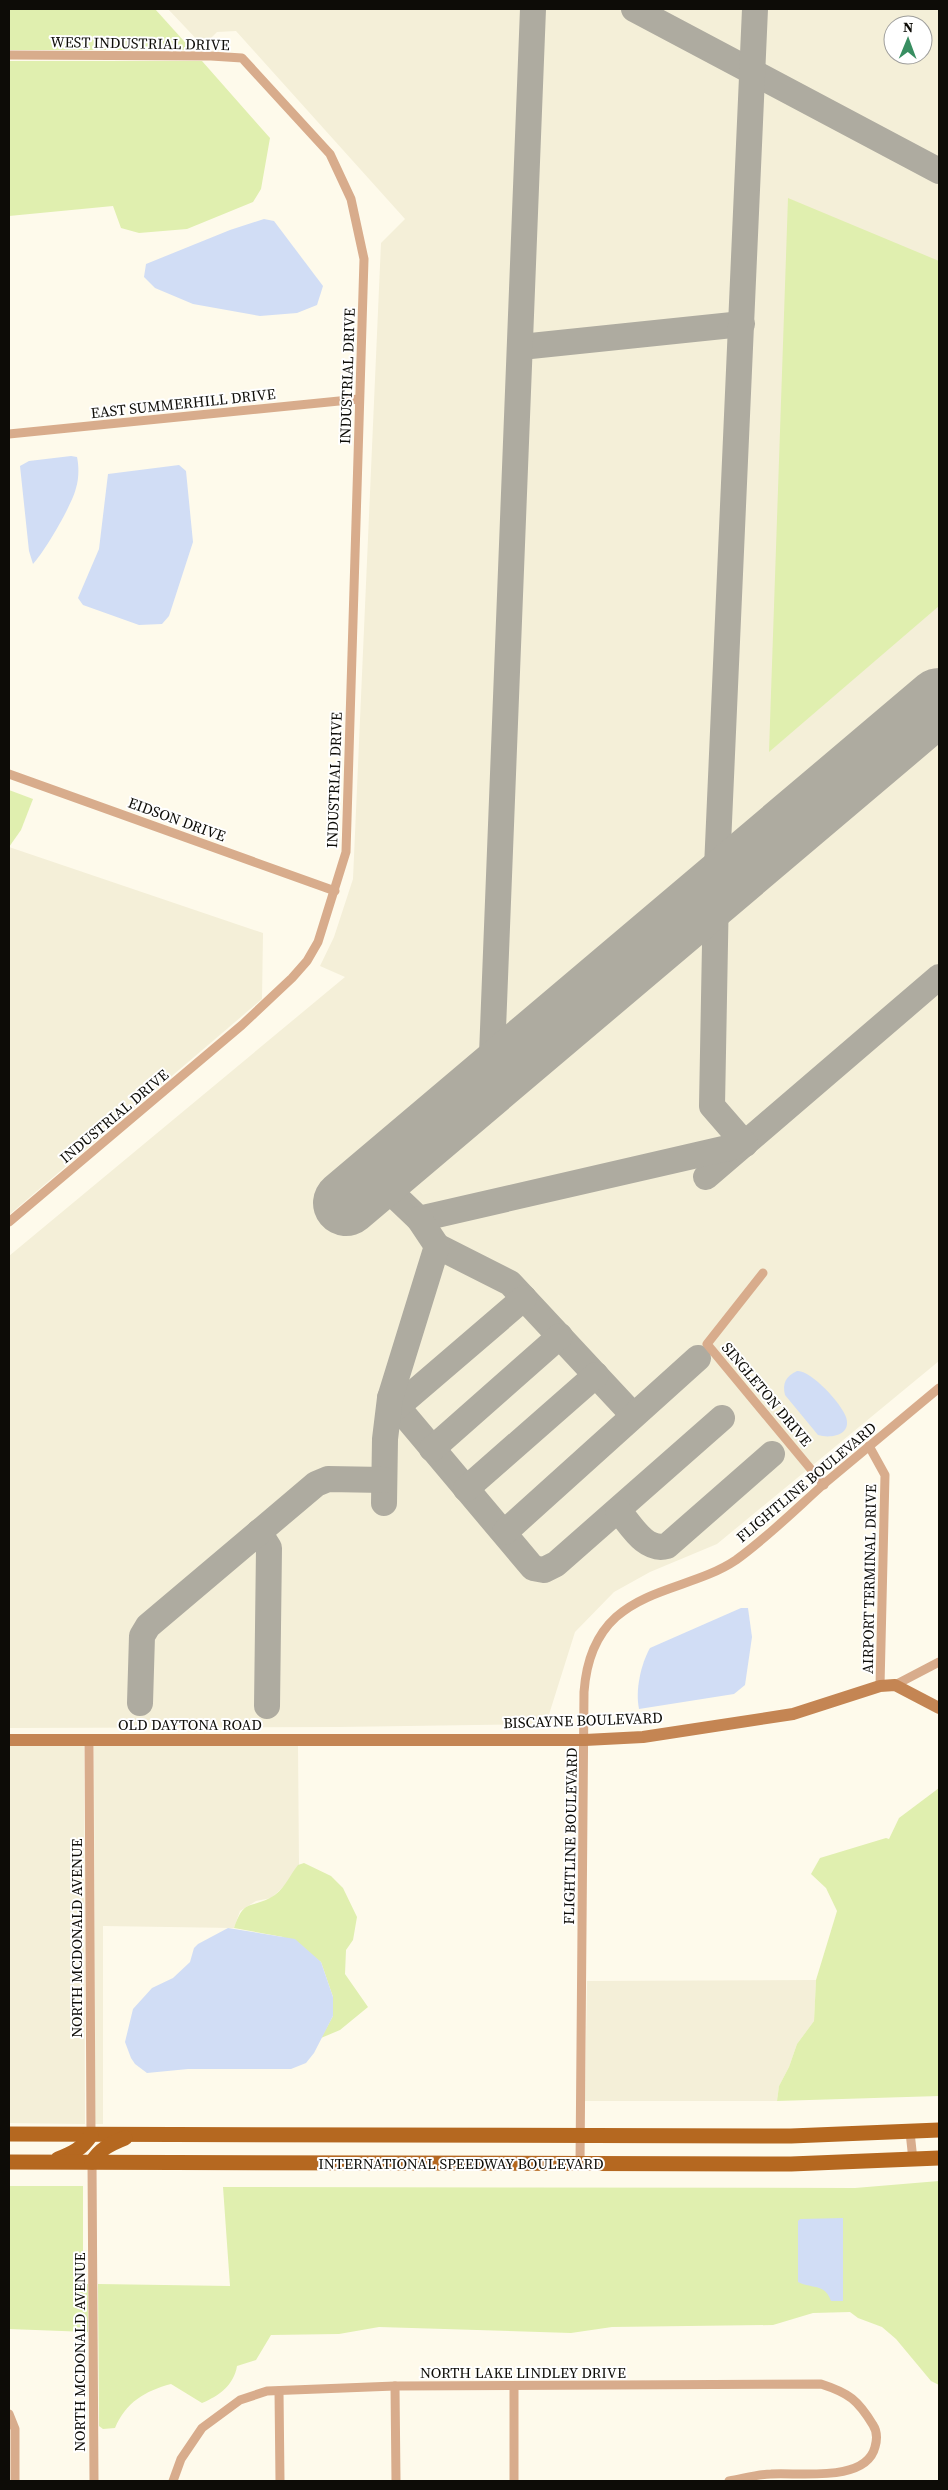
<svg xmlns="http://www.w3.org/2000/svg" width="948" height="2490" font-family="'Source Serif 4',serif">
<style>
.built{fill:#f4efd8;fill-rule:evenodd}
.green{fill:#e0efaf}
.water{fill:#d1ddf5}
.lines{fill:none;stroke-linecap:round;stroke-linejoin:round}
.taxiway{stroke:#aeaba0;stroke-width:26}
.runway{stroke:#aeaba0;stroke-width:66}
.street{stroke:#d8ac8c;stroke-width:9}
.secondary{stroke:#c48553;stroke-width:12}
.primary{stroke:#b56820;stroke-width:15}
.labels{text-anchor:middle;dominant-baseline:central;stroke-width:4;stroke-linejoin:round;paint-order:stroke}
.street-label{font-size:15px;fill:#0d0c07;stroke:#fff}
</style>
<rect width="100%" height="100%" fill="#fefaeb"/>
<g class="built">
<path d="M168,9H939V1361L717,1544L650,1572L614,1592L575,1632L546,1724L339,1727L9,1728V1256L345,977L320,966L334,937L353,879L381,243L405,219L236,31L217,32L203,46ZM893,25H923V55H893Z"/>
<polygon points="9,847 263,933 262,999 9,1215"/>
<polygon points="9,1746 84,1746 85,2124 9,2123"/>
<polygon points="94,1746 298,1746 299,1865 288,1883 271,1898 256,1901 240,1911 234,1928 103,1926 103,2124 95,2124"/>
<polygon points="816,1980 814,2021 797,2044 789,2067 779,2086 777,2101 585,2101 587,1981"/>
</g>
<g class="green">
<polygon points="9,9 155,9 192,50 9,50"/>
<polygon points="9,61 202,61 270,138 261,189 253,202 187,229 139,233 121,228 113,206 9,216"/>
<polygon points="788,198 939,261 939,606 769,752"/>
<polygon points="9,790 33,799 21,830 9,847"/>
<polygon points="939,1788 939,2096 777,2101 779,2086 789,2067 797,2044 814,2021 816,1980 837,1911 826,1888 811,1874 820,1858 886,1838 889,1839 899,1818"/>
<path d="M304,1863L331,1876L343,1888L357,1917L353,1940L346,1950L345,1974L368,2007L340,2030L321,2038L333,2016V1997L321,1962L283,1937L234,1928C244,1899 248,1909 270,1898C284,1891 289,1876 298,1865Z"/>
<path d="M939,2181V2385L931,2381L896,2339L882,2327L858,2318L850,2312L813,2313L773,2325L612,2327L571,2333L379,2327L339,2334L271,2335L256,2360L237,2366C234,2385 219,2396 202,2403L171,2384C145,2391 126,2402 115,2428L103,2429L99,2426L98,2284L230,2286L223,2187L855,2188Z"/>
<polygon points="9,2186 83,2186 83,2284 88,2284 88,2332 9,2329"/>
</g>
<g class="water">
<polygon points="264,219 274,221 323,286 317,305 297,313 260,316 193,304 155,288 144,277 146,264 230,230"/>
<path d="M71,456L77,457C79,466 79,479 76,488C72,505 45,551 33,564L29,551L20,466L29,461Z"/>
<polygon points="179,465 186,471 193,542 169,616 162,624 139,625 83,605 78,598 99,549 108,474"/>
<path d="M797,1371C810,1369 842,1404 846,1417C852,1435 831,1439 818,1435L785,1395C782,1383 786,1376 797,1371Z"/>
<path d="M741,1608H748L752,1637L745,1685L734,1694L639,1709C635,1690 641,1664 650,1648Z"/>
<polygon points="228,1928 295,1939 321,1962 333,1997 333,2016 314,2053 306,2063 291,2069 188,2069 147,2073 135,2064 131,2058 125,2042 133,2009 152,1988 173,1978 190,1962 194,1948 198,1944"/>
<path d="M843,2218V2301H831C825,2283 811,2289 798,2282V2221L800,2219Z"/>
</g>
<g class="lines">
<g class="taxiway">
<polyline points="634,9 939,171"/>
<polyline points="521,347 742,324"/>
<polyline points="491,1080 533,9"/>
<polyline points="706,1177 939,977"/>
<polyline points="376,1178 419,1219 745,1144 712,1106 716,890 755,9"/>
<polyline points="437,1246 510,1283 633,1415"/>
<polyline points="390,1398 533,1568 544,1570 556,1564 722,1418"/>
<polyline points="397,1407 524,1298"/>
<polyline points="432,1449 560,1336"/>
<polyline points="466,1489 596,1375"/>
<polyline points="384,1503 385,1439 390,1398 437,1246 419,1219"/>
<path d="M618,1510C631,1525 645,1552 667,1546L772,1454"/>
<polyline points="259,1532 269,1548 267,1706"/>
<polyline points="505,1532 698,1358"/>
<polyline points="140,1703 142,1636 148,1626 316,1484 328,1479 384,1480"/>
</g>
<polyline class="runway" points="346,1203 939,701"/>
<g class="street">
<polyline points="9,55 211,56 242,58 330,154 351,199 364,259 346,852 318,942 307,961 292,978 242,1025 9,1222"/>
<polyline points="9,434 359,399"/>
<polyline points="9,774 335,891"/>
<polyline points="763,1273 707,1344 824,1485"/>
<polyline points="869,1446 885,1475 880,1686"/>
<polyline points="895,1685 939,1662"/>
<polyline points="89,1741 91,2135"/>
<polyline points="910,2132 913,2160"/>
<polyline points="92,2162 94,2481"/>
<path d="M580,2164L584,1692C586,1664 595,1636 616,1617C650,1587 699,1585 736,1560C768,1537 796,1509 825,1483C863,1451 901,1420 939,1388"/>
<polyline points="395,2386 396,2481"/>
<polyline points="279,2391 280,2481"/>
<polyline points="9,2414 15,2429 15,2481"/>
<path d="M173,2481L181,2459L202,2428L240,2400L267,2391L395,2386L821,2384C849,2393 858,2400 873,2425C877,2431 877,2440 875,2447C866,2483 799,2472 771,2474C757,2474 742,2479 729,2481"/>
<polyline points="514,2481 514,2386"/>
</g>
<polyline class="secondary" points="9,1740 585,1740 643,1737 793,1714 880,1686 895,1685 939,1708"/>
<g class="primary">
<polyline points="9,2134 791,2136 939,2130"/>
<path d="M58,2159C73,2153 82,2149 91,2135"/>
<polyline points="9,2162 791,2164 939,2158"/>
<path d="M92,2162C100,2149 110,2144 125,2138"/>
</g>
</g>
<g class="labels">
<g class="street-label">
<text transform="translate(140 43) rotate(1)">WEST INDUSTRIAL DRIVE</text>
<text transform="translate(347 376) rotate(-88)">INDUSTRIAL DRIVE</text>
<text transform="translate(183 403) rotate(-6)">EAST SUMMERHILL DRIVE</text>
<text transform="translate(334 780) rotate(-88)">INDUSTRIAL DRIVE</text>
<text transform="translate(177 819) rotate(20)">EIDSON DRIVE</text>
<text transform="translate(114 1116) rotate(-40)">INDUSTRIAL DRIVE</text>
<text transform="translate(767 1394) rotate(50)">SINGLETON DRIVE</text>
<text transform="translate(806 1482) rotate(-40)">FLIGHTLINE BOULEVARD</text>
<text transform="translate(869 1579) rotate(-89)">AIRPORT TERMINAL DRIVE</text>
<text transform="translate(583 1720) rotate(-2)">BISCAYNE BOULEVARD</text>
<text x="190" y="1724">OLD DAYTONA ROAD</text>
<text transform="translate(570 1836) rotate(-89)">FLIGHTLINE BOULEVARD</text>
<text transform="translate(76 1938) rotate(-90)">NORTH MCDONALD AVENUE</text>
<text x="461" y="2163">INTERNATIONAL SPEEDWAY BOULEVARD</text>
<text transform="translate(79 2352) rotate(-90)">NORTH MCDONALD AVENUE</text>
<text x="523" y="2372">NORTH LAKE LINDLEY DRIVE</text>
</g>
</g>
<rect width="948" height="2490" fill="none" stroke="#0d0c07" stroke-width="20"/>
<g transform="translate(908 40) rotate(1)"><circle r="24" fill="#ffffff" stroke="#9e9e9c"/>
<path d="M0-4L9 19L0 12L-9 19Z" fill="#388e61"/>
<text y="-8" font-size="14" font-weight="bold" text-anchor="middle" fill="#0d0c07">N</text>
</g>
</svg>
